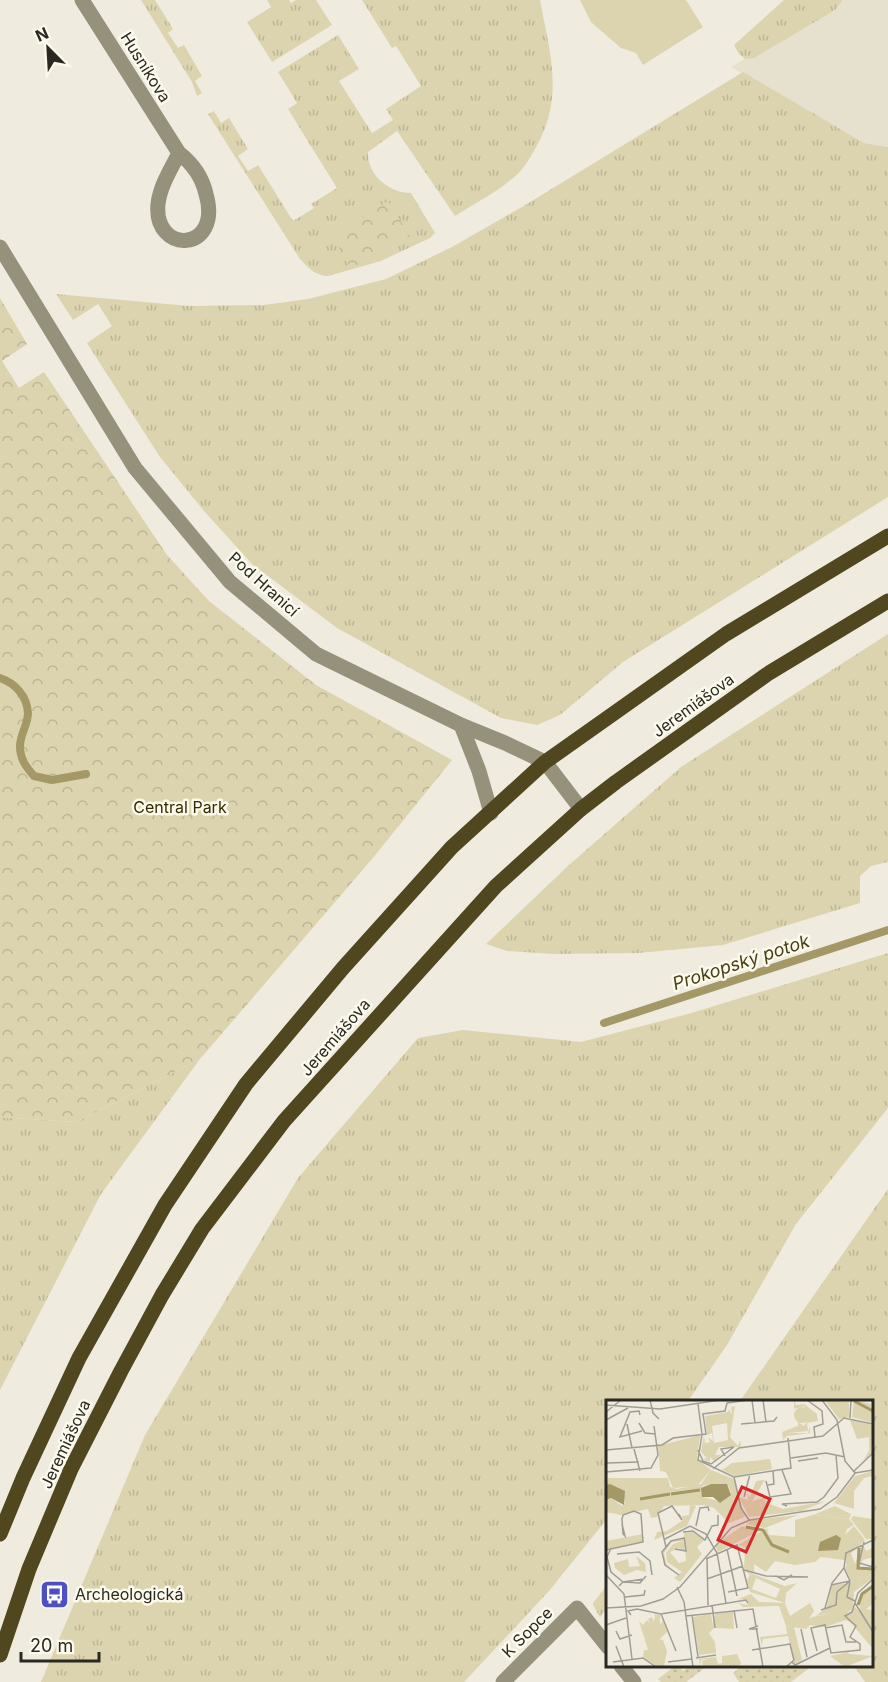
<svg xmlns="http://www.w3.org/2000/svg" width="888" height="1682" font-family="Inter,sans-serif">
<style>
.built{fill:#e6e1ce}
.grass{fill:url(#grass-tufts)}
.park{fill:url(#park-crowns)}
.garden{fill:url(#garden-dots)}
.pitch{fill:#dcd4ae}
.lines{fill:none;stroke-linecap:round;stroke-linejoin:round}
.stream{stroke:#a39866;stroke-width:8}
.minor{stroke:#95917b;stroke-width:15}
.major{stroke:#50471f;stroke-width:15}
.labels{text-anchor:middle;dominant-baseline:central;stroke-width:5;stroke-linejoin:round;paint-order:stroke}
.street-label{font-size:16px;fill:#292823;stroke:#fcfaec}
.park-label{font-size:16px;fill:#342b01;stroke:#fcfaec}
.poi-label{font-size:16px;fill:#292823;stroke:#fcfaec;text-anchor:start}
.water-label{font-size:18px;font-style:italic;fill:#494017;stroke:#fcfaec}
.inset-river{fill:none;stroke:#a39866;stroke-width:3}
.inset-road{fill:none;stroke:#a09e94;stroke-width:1.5}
.view{fill:#d62828;fill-opacity:0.15;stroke:#d62828;stroke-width:3}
.inset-edge{fill:none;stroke:#292823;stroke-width:3}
</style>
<defs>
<pattern id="grass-tufts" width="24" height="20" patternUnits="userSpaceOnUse" patternTransform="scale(1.5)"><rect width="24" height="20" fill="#dcd4ae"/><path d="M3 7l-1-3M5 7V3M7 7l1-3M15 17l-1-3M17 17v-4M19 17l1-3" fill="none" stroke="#bdb695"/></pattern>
<pattern id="park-crowns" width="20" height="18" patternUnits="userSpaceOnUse" patternTransform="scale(1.5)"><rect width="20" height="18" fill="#dcd4ae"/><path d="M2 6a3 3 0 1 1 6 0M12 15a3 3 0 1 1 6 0" fill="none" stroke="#bdb695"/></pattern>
<pattern id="garden-dots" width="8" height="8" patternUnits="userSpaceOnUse" patternTransform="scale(1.5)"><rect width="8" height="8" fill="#dcd4ae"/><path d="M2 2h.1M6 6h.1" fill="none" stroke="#bdb695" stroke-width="1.8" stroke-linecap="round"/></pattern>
</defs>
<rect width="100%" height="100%" fill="#efecdf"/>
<polygon class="built" points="844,0 888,0 888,147 864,143 731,67"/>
<g class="grass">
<polygon points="141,0 155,0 173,29 168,33 178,48 184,45 202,76 195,81 202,93 197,96 192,82"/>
<polygon points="267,0 289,0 291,3 296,0 316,0 332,25 272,62 247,22 271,7"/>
<path d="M362,0H540C550,54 565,98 535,149C529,160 523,170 513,178C496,193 474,204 455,216L397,131L368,152C367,175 389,193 411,193L435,233L430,238L381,261L328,276C316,276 308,268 300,259L208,114L214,111L221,123L229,118L248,149L238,156L248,171L258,165L293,221L314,208L311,204L337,188L288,109L297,103L278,72L338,35L359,69L339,81L372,133L393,120L386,109L421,86L396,46L392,48Z"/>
<polygon points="784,0 843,0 835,10 754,58 745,59 739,54 734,45"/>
<polygon points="743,72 864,143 888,147 888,497 623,662 560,715 537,725 501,718 337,628 252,564 204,511 160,457 87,343 112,326 98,304 73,320 56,294 189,306 264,305 308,299 386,279 452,247 522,207"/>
<polygon points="888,634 888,862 871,866 860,876 860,903 723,945 639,953 554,954 507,951 486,944 569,865 681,767"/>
<polygon points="888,953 888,1108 796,1224 727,1345 688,1401 608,1402 607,1519 549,1591 464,1682 41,1682 145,1435 298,1178 418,1038 463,1030 581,1042 688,1014"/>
<polygon points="200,1059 101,1194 0,1390 0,1117 76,1122"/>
<polygon points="888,1189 888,1682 865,1682 854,1666 872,1666 872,1402 740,1401"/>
<polygon points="607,1585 607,1608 600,1617 593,1605 593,1603"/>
</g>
<g class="park">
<polygon points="388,201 410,236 351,268 332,236"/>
<polygon points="0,298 27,344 2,361 19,388 44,372 167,555 209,601 316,685 452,760 372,859 200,1059 76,1122 0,1117"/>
</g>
<g class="garden">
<polygon points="675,1666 679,1666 683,1671 690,1666 707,1666 686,1682 661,1682 658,1679"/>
<polygon points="742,1666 812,1666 791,1682 739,1682 733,1673"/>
</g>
<polygon class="pitch" points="580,0 686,0 703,27 643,65 636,53 621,48 591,22"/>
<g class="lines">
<g class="stream">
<path d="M0,678C15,683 27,696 28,713C28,724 20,735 20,746C20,759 26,767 34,776L52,780L86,774"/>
<polyline points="604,1023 888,930"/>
</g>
<g class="minor">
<path d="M82,0L179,153C193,164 202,176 206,194C223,253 153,255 158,204C160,186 171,169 179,153"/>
<polyline points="0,247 135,468 230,582 316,654 461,725 505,743 545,762 581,809"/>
<polyline points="461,725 479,771 491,813"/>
<polyline points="621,1666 634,1682"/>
<polyline points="503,1682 577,1608 608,1647"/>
</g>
<g class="major">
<polyline points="0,1534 23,1478 79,1358 165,1205 246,1084 343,968 452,847 545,762 726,634 888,536"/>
<polyline points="0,1655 29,1569 71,1469 121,1371 162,1295 202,1229 284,1121 496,886 581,809 616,782 769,673 888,601"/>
</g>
</g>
<defs>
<symbol id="bus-square" viewBox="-11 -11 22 22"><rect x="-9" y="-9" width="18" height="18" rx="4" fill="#4e4fc5" stroke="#fcfaec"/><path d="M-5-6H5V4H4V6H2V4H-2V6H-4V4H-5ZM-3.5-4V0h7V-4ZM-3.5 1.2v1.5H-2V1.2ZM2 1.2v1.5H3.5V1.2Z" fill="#fff"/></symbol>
</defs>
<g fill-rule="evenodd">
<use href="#bus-square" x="38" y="1578" width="33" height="33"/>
</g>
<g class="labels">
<g class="street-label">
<text transform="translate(146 67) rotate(58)">Husníkova</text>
<text transform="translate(264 584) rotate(42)">Pod Hranicí</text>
<text transform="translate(693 705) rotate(-36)">Jeremiášova</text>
<text transform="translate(335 1037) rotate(-49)">Jeremiášova</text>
<text transform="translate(65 1444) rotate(-65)">Jeremiášova</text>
<text transform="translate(527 1632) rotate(-45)">K Sopce</text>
</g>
<g class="park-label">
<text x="180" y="807">Central Park</text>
</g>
<g class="poi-label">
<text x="75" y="1594">Archeologická</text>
</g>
<g class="water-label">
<text transform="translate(741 962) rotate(-18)">Prokopský potok</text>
</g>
</g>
<g transform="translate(606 1400)">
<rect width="267" height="267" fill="#efecdf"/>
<path d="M188,0L190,5L198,4L211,14L212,21L201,23L202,31L182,33H202L204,26V33L181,36L177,40L176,32L192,26V22L198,26L203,18L198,6L188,9ZM219,0L243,2V17L233,19ZM129,6L124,37L132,46L134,40L135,47H113L109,55H115L108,61L104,57V62L97,59L101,58L95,52L98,35L99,43L104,42L102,37L107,41L106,33L101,35L99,16L122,12L123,9L126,15L125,7ZM121,23L122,40L108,43L106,26ZM244,20L267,25V52L257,61L263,51V37L251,39ZM94,35L91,59L105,70L91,86L67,88L60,72L54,71L52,46ZM164,59L166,69L129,76L116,70L126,63ZM267,71V76L258,78L248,91V109L228,103L249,76ZM159,80L146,101L162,97L158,99L161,103L177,109L220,101L195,111L143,117L133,97L142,100L141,93L144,97L150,81ZM84,105L90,106L81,126L48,140L51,132L61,131L77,120L76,116L83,115ZM192,115L159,128L140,124L146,120ZM207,115L243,119L248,125L241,129L239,135L248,126L259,140L238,160L215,157L209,162L189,165L169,161L160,172L148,164V173L138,169L139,147L132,145L161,128L163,135L189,137V120ZM136,126L155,130L112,152L109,145ZM87,132L98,140L91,147L96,154L74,182L68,178L76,172L61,162L60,153L67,144L77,141L66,142L58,153L60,163L67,170L58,163L57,152L65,142L77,139L79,151L73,148L64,152L73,163L80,161L78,133ZM37,134V142L0,150V141ZM139,171L179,186L191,183L180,193L179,203L144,192L141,180L144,175ZM150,178L174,189L170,198L146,189ZM127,211L128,229L108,228L103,233L109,242L110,253L93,255L87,217L105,214L107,226L109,214ZM49,214L54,215V225L57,220L61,232L53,240L38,237L33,221L37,225L41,220L44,223L42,219L46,217L48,222ZM180,226L188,227L196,260L188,264L182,236L157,239L156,247L154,237L181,234ZM242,252L243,254L267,256L239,267L224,256ZM131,254L135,263L133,267L132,264L131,267H97L96,261L102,259L95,260L94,267L93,259L110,257L112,264L116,263V256Z" fill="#dcd4ae" fill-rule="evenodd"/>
<path d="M229,106L245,114L243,119L207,115ZM256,143L260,151L267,148V157L257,160L253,168L261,171L267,161V174L252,180L254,177L246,174L240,163V154L244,151L249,164ZM267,184V204L260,209L267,210V249L240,217L249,207L254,212V199ZM145,194L153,202L179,203L184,216L204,203L208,211L203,219L247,207L240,215L245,223L240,220L219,227L204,225L200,229L180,226L173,206L137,207L132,203L142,205V200L132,199Z" fill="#dcd4ae"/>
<path d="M248,0L265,4L267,23L246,17ZM188 15a8 8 0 1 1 16 0a8 8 0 1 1-16 0ZM105,70L128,79L139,117L123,123L108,108L98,105L58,106L51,117L45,118L42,109L15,115L0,112V100L5,98L16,106L19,103L17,90L0,85L2,78H62L64,87L71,89L95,84ZM105,84L122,85L125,93L116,102L96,97V86ZM30,156L39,163L40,172L31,170L18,175L9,168L8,163L22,159L23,167L34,166ZM240,212L239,218L218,220V225H206L202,221L206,217ZM38,237L57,240L61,251L58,266L52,267L37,257L38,250H42Z" fill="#dcd4ae" fill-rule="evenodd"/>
<path d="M247,116L267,119V139H260L245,119ZM241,164L246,173L254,177L252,180L267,174V178L248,192L247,207L242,210L210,216L221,207L226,185L246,183L239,168Z" fill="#dcd4ae"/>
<path d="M4,84L19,91L18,105L5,98L0,100V85ZM105,84H121L125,95L114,103L107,97H96L95,88ZM230,135L235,138L232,150L212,151L214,142Z" fill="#a39866"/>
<path class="inset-river" d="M248,1L267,11M65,94L94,90M34,99L64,94M140,127L157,130L166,145L183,152M253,148L252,168L267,169M252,205L256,194L267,186"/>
<path class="inset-road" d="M44,0L47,13L53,19M146,0L149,23M157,0L160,22M201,0L216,11L217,24L208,27L209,37M216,0L231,20L239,61L249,73M92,4L96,34L92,60L128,77L135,108L143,120M0,5L54,9L114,0M0,12L15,0M96,14L119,11L121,3L142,0M34,15L33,11L24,12L14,37L36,31M244,18L245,0M0,20L22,8M33,23L39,33L49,34M21,24L26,48M135,24L168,21L171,17M28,49L34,71M0,50L56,45L67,38L100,34L97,14M92,50L97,61L105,64L128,47M119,56L115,49L128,47M185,58L220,53L239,57M192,61L212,58M0,63L33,62M107,69L133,48L217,36L238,18L267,24M248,71L267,53M0,72L45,68L52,55L48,26M249,73L267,70M128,77L185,68L182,38M160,81L164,97L185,94L176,70M162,85L168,84L167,71M139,94L138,97L144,74M181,106L176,104L211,102L218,97L232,78L230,55M90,126L94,108L102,107L103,111M77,132L87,131L99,140L106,126L112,125V115M59,139L84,126L100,134L111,153L120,203M258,142L253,163L267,167M60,147L52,113L66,106L76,120L73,114M5,148L1,157L5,172L17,182L38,179M69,149L80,151L78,137M121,149L131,196M0,150L37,142L35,114L28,111L17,115L16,119L17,134L19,136L16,124M11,154L33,152L44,161L46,175M101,158L102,205M100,159L131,145L142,188L122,192M138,170L160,176L202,177M0,175L18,194L26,259M73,175L59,165L56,152L65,141L78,138M170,176L178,180L186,175M101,179L137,166M244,182L241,197L249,201M225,185L244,181L238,168M13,186L17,182L34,183L40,176M71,187L78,202L87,267M19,197L38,195L39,190M249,203L267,232M106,205L109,228M0,208L35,206L57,199L74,187L125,128L144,120L214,109L231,97L250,72M219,208L226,183L238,168L240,153L267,140M128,210L131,228M215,210L230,205L231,192L244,181M55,214L70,251M25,215L22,211L31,209L55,214L140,200L142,203M86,215L92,257M80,216L147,209L157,267M0,225L20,218M152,226L143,229H152M219,228L236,225L240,242H250M195,229L201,257M10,231L14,239L26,235M10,246L18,267M146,250L184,244L188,260L180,267M211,251L205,228L219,225L225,253L254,250V244L244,237L250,226L239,216L246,212L252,193L267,179M90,258L110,255M7,262L37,258L50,267M62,262L86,259M186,262L189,265L224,248"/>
<path class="view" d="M136,87L164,99L140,152L112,140Z"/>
<rect width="267" height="267" class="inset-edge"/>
</g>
<g transform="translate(48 48) rotate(336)" stroke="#fcfaec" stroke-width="4.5" paint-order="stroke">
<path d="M0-4.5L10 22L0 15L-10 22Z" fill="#292823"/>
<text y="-9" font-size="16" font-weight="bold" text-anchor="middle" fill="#292823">N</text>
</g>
<path d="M21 1652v9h78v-9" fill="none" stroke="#292823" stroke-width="3"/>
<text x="30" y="1652" font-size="18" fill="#292823" stroke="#fcfaec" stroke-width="4.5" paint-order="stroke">20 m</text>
</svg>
